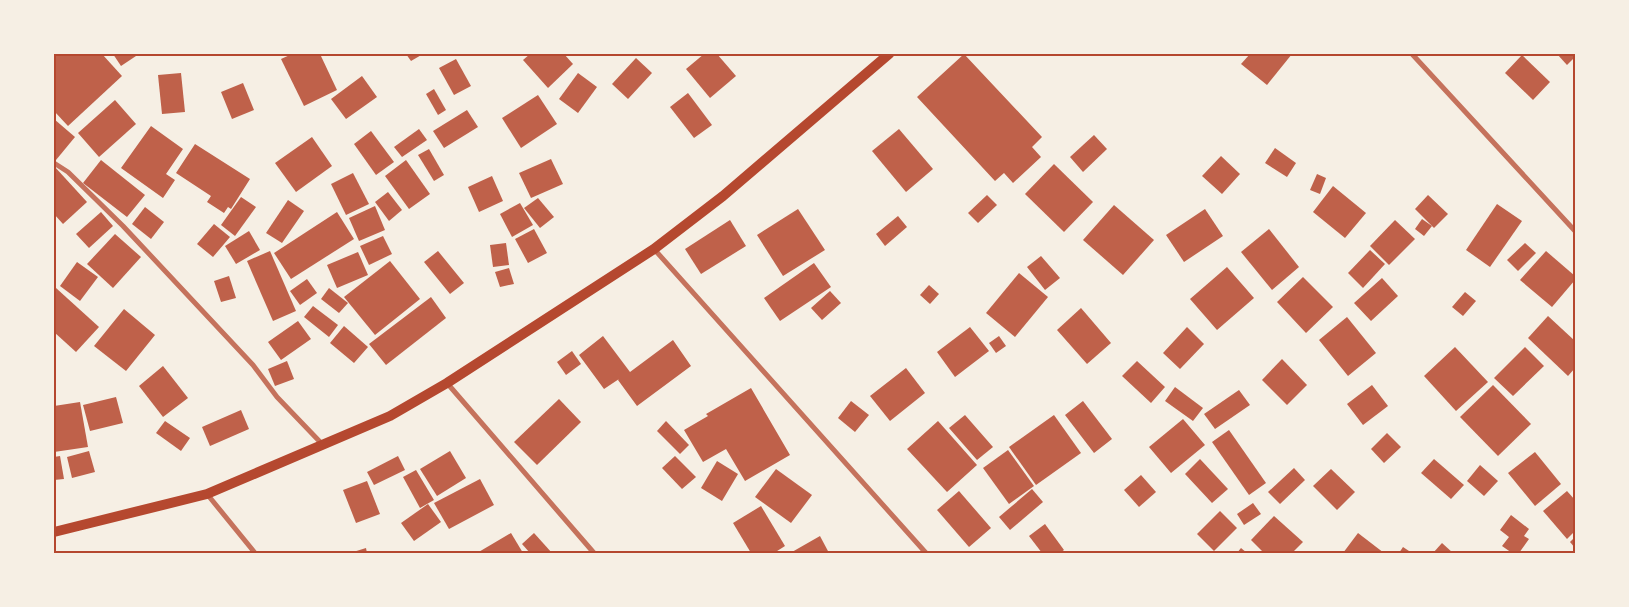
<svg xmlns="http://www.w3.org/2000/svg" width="1629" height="607" font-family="'Varela Round',sans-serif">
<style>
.building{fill:#bf614a}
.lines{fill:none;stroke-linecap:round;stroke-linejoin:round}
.minor{stroke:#c5725c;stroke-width:5}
.secondary{stroke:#b5482f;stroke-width:10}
.neatline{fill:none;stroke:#b5482f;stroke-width:2}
</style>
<rect width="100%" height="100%" fill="#f6efe4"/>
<g class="building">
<polygon points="56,54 102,54 122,76 68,126 54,111 54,56"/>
<polygon points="113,54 139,54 121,66"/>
<polygon points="292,54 320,54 337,90 304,106 281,59"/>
<polygon points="406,54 423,54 411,61"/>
<polygon points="530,54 564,54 573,64 548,88 523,60"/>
<polygon points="704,54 717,54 736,76 710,98 686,69"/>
<polygon points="964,54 1042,137 1032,147 1041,157 1013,183 1004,173 995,181 917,97"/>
<polygon points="1250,54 1292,54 1267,85 1241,64"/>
<polygon points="1557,54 1575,54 1575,57 1567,65"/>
<polygon points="1522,55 1550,82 1533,100 1505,73"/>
<polygon points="636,58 652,73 628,99 612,84"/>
<polygon points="456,59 471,86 454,95 439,68"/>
<polygon points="181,73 185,112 162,114 158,75"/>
<polygon points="578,73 597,87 578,113 559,99"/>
<polygon points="362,76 377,97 346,119 331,99"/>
<polygon points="243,83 254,110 232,119 221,92"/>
<polygon points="434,89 446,110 438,115 426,94"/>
<polygon points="688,93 712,125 694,138 670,107"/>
<polygon points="538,95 557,124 521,148 502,118"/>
<polygon points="115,100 136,124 99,157 78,133"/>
<polygon points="467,110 478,127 444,148 433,131"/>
<polygon points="54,119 75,137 56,160 54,158"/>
<polygon points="151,126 183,149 166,174 175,180 163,198 121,168"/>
<polygon points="419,129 427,140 402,157 394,147"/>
<polygon points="899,129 933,169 906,192 872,151"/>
<polygon points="371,131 394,162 376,175 354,144"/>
<polygon points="1094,135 1107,149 1083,172 1070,157"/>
<polygon points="312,137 332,166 296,192 275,163"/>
<polygon points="195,144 250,179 231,209 228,207 224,213 207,202 211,196 176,173"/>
<polygon points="1275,148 1296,163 1287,177 1265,163"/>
<polygon points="429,149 444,175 434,181 418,155"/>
<polygon points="1221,156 1240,174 1222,194 1202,176"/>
<polygon points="551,159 563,184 531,198 519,173"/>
<polygon points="101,160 145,195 127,217 83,183"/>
<polygon points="406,160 430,194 409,209 385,176"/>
<polygon points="1054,164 1093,202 1064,232 1025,194"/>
<polygon points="54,166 87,202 63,224 54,214"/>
<polygon points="353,173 369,204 346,215 331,184"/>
<polygon points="1317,174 1326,178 1320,194 1310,190"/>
<polygon points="492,176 503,201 479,212 468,187"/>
<polygon points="1333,186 1366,213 1345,238 1313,212"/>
<polygon points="388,192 402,210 389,221 375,202"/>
<polygon points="987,195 997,205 978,223 968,213"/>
<polygon points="1428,195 1448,214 1434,228 1415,209"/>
<polygon points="241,197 256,207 235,236 221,225"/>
<polygon points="538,198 554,217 540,228 524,208"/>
<polygon points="288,200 304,211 282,243 266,233"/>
<polygon points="520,203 533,225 512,237 500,214"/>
<polygon points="1497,204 1522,221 1490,267 1466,250"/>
<polygon points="1114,205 1154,240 1123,275 1083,240"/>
<polygon points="375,206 385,230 359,241 349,218"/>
<polygon points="145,207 164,222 151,239 132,224"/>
<polygon points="798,209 825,250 783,276 757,235"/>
<polygon points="1205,209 1223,236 1184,262 1166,235"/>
<polygon points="101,212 113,226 89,248 76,234"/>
<polygon points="337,212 354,239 291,279 274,253"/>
<polygon points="898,216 907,227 885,246 876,234"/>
<polygon points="1422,219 1432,226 1424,236 1415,229"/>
<polygon points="730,220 746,246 701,274 685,249"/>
<polygon points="1395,220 1415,239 1389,265 1370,246"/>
<polygon points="214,224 230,237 213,257 197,244"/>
<polygon points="534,229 547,253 528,263 515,239"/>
<polygon points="1269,229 1299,267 1272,290 1241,252"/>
<polygon points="249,231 260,250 236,264 225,246"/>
<polygon points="115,234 141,257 113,288 87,264"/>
<polygon points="383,236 392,254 369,265 360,246"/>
<polygon points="506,243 509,265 493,267 490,245"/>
<polygon points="1525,243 1536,253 1518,271 1507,260"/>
<polygon points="1370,250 1385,264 1363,288 1348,273"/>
<polygon points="270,251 296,311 273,321 247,261"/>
<polygon points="438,251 464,283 450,294 424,262"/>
<polygon points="1546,251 1575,276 1575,280 1552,307 1520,280"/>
<polygon points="358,252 368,275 337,288 327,265"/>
<polygon points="1041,256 1060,278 1045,290 1027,267"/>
<polygon points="390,261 420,299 375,335 344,297"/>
<polygon points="77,262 98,277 80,301 60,286"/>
<polygon points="814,263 831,287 780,321 764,298"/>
<polygon points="1227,267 1254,298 1217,330 1190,299"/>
<polygon points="509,268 514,284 500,287 495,272"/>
<polygon points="1019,273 1048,297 1015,337 986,313"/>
<polygon points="229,276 236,298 221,302 214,281"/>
<polygon points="1303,277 1333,307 1306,333 1277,302"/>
<polygon points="1382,278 1398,296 1371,321 1354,303"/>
<polygon points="307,279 317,293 300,305 290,291"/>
<polygon points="929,285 939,294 930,304 920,295"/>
<polygon points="56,288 99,327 76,352 54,332 54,290"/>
<polygon points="329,288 348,303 339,313 321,299"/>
<polygon points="830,291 841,303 822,320 811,308"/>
<polygon points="1465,292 1476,301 1463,316 1452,307"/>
<polygon points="431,297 446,318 386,365 369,344"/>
<polygon points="313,306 338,325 329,337 304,317"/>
<polygon points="1081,308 1111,343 1087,364 1057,330"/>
<polygon points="124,309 155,335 126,371 94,346"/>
<polygon points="1548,316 1575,341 1575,368 1568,376 1528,338"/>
<polygon points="1347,317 1376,353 1348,376 1319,340"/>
<polygon points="298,321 311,339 281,360 268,342"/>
<polygon points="344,326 368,347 354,363 330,343"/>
<polygon points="970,327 989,351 955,377 937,352"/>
<polygon points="1187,327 1204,344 1180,369 1163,353"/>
<polygon points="603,336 630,372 673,340 691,366 637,406 618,380 619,379 604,389 579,355"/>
<polygon points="999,336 1006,346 996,353 989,343"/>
<polygon points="1455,347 1488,382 1456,411 1424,376"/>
<polygon points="1525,347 1544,366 1513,396 1494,378"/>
<polygon points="572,351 581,364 566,375 557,362"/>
<polygon points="1282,359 1307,385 1287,405 1262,380"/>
<polygon points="287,361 294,379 275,386 268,369"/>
<polygon points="1137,361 1165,387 1151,403 1122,376"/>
<polygon points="163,366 188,398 163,417 139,386"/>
<polygon points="906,368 925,393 890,421 870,396"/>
<polygon points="1372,385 1388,406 1363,425 1347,404"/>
<polygon points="1493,385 1531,424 1498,456 1460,417"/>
<polygon points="1175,387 1203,408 1193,421 1165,401"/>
<polygon points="751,388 790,455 745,481 726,449 703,462 684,430 708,416 706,414"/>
<polygon points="1239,390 1250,405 1215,429 1204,414"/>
<polygon points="116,397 123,423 90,431 83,405"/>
<polygon points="559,399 581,422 537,465 514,442"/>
<polygon points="851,401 869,415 855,432 838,418"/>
<polygon points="1083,401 1112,439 1094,453 1065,415"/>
<polygon points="80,402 88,447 54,452 54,406"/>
<polygon points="241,410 249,429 210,446 202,427"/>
<polygon points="965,415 993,447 977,460 949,428"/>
<polygon points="1054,415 1081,453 1036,485 1009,447"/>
<polygon points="1183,419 1205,445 1171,473 1149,447"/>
<polygon points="165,421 190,438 181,451 156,433"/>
<polygon points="666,421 689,445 680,454 657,431"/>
<polygon points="938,421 977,465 947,492 907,449"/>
<polygon points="1229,430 1266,483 1249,495 1212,442"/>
<polygon points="1387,433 1401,447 1384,463 1371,449"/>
<polygon points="1008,450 1034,486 1009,504 983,468"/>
<polygon points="89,451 95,472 72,478 67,457"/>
<polygon points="450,451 466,478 437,496 420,469"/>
<polygon points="1535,452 1561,484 1535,506 1508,473"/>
<polygon points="60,456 64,479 54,480 54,457"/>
<polygon points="398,456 405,470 374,485 367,472"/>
<polygon points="675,456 696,477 682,489 662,468"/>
<polygon points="1200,459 1228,489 1212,503 1185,474"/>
<polygon points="1434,459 1464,485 1451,499 1421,473"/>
<polygon points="717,461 738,474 722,501 701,488"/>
<polygon points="1480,465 1498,481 1484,496 1467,481"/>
<polygon points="1294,468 1305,480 1280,504 1268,492"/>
<polygon points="776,469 812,495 791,523 755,497"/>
<polygon points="1331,469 1355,492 1337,510 1313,486"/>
<polygon points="416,470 434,500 420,508 403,477"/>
<polygon points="1141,475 1156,492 1139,507 1124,490"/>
<polygon points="480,479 494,505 449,529 434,503"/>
<polygon points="367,481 380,514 356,523 343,490"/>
<polygon points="1032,489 1043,502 1010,530 999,517"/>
<polygon points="959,491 991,528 969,547 937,510"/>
<polygon points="1567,491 1575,500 1575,531 1567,539 1543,511"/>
<polygon points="1253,503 1261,514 1244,525 1237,514"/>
<polygon points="428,504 441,522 414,541 401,523"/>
<polygon points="761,506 785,546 774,553 751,553 733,523"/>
<polygon points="1220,511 1237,528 1214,551 1197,534"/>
<polygon points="1511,515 1529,529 1524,536 1529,539 1519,553 1512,553 1502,546 1509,537 1500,530"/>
<polygon points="1274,516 1303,542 1292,553 1264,553 1251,540"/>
<polygon points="1045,524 1064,550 1060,553 1042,553 1029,536"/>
<polygon points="511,533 523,553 477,553"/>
<polygon points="534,533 552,553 530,553 522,544"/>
<polygon points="1358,533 1384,553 1343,553"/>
<polygon points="820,536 829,553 793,553 792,552"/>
<polygon points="1575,537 1575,548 1570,542"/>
<polygon points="1442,543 1453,553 1433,553"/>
<polygon points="1403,547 1412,553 1399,553"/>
<polygon points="366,548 367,553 350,553"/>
<polygon points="1241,548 1247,553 1237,553"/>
</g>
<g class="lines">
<g class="minor">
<polyline points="1412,54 1575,231"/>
<polyline points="54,163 68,172 123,226 253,365 277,397 323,445"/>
<polyline points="654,249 926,553"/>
<polyline points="447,383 594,553"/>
<polyline points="207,494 255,553"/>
</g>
<polyline class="secondary" points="54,532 207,494 390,416 447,383 654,249 723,196 889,54"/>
</g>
<rect width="1629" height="607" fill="none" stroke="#f6efe4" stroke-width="110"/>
<rect x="55" y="55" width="1519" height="497" class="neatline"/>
</svg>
